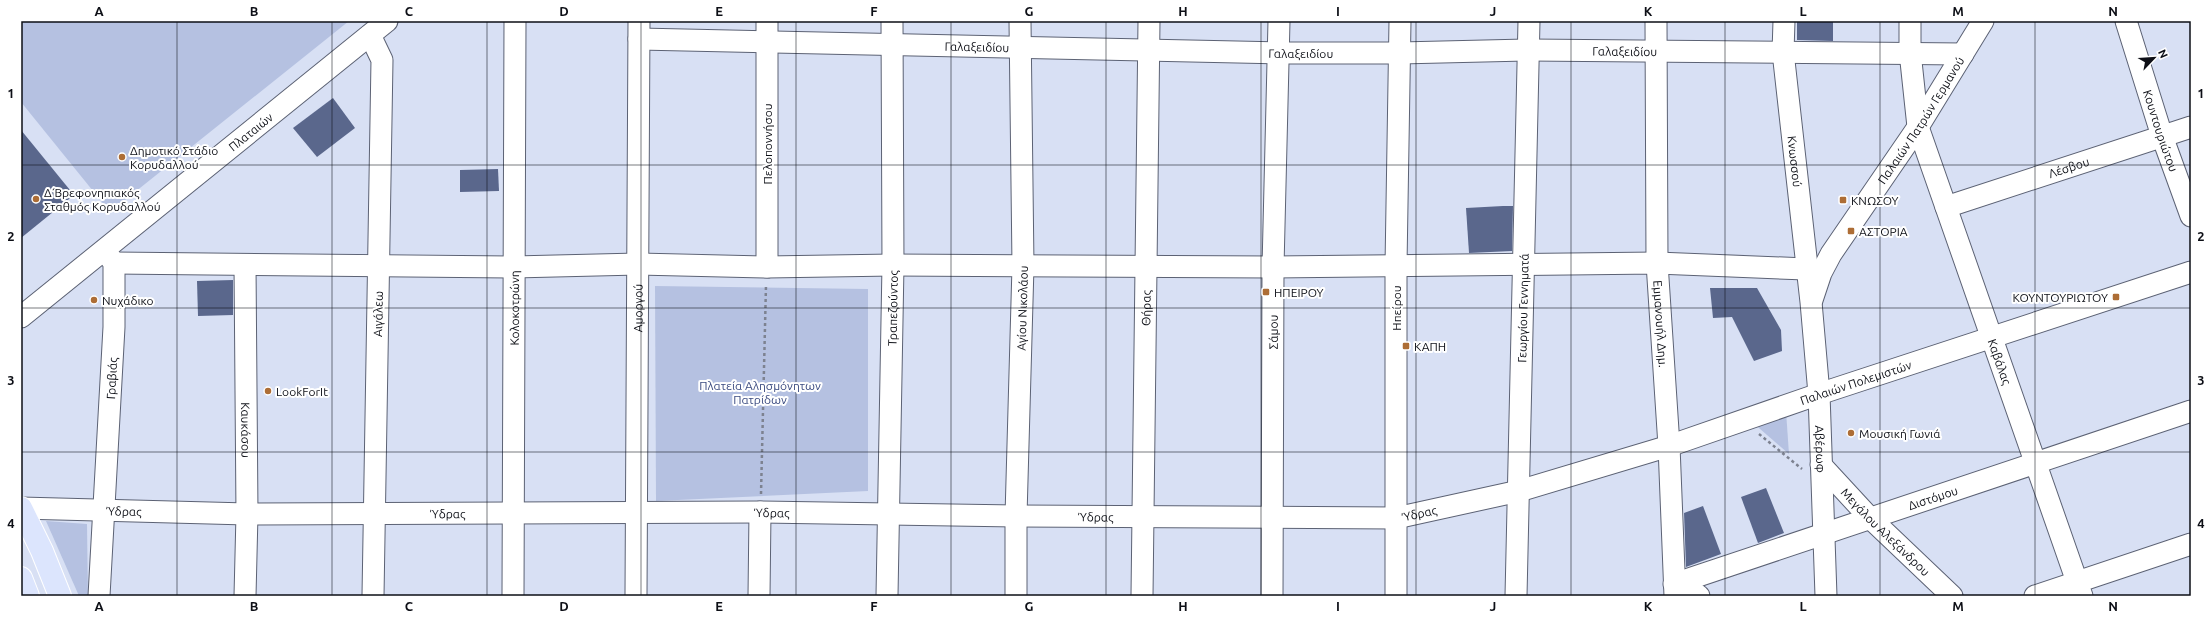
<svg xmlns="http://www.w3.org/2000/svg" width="2212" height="617" font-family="Ubuntu,sans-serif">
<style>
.green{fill:#b5c1e1}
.building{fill:#5a678c}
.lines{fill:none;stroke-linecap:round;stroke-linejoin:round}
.minor-casing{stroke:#5c6274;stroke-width:23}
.major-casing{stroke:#fff;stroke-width:24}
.path{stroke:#7d8290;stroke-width:2.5;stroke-dasharray:3 3;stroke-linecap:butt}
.minor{stroke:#fff;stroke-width:21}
.major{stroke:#dce5fd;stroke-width:22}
.grid{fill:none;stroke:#0d0f16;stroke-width:1;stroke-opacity:0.55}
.poi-dot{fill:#ad6d35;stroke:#fff;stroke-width:1.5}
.labels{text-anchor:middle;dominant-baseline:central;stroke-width:4;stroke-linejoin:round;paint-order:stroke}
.street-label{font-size:12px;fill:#0d0f16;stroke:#fff}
.poi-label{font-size:12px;fill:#0d0f16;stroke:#fff;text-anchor:start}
.park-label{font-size:12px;fill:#3b4b80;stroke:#fff}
.neatline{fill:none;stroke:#0d0f16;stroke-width:1.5}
.grid-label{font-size:13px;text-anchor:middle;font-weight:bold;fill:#0d0f16}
</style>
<rect width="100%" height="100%" fill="#d8e0f4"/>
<g class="green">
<polygon points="21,21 349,21 110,212 21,102"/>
<polygon points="655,286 868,289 868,491 656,501"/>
<polygon points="1786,411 1789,454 1752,422"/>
<polygon points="46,521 87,524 88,596 79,596"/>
</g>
<g class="building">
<polygon points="1797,21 1833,21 1833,41 1797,40"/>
<polygon points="333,98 355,128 317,157 293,128"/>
<polygon points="21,130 74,195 21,238"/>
<polygon points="498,169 499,191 460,192 460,170"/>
<polygon points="1503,206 1513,206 1512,251 1469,253 1466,208"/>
<polygon points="233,280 233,315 198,316 197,281"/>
<polygon points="1710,288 1757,288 1781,330 1782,351 1754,361 1732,317 1713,318"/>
<polygon points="1766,488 1784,533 1758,543 1741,497"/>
<polygon points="1703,506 1721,554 1686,567 1684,513"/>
</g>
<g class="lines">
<defs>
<g id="minor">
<polyline points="767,21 767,267"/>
<path id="s1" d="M1656,21L1657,263L1669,446L1675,596"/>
<path id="s2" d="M1784,21L1783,52L1811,302L1819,394L1826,596"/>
<path id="s3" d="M1910,21V52L1918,127L2082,596"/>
<path id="s4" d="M2126,21L2162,136L2191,216"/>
<polyline points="370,35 382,60 373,596"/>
<path id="s5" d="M639,39L1280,53H1400L1529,50L1963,54"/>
<path id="s6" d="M1946,207L2191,127"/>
<polyline points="114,263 514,267 638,264 767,267 893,265 1273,267 1657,263 1806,269"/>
<path id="s7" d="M245,265L247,514L245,596"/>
<path id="s8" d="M1812,300L1821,273L1831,254L1918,127L1983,21"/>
<path id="s9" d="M21,317L387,21"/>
<path id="s10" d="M1821,465L1869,517L1952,596"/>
<path id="s11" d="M21,508L247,514L760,512L1016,516L1396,518L1519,491L1669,446L1819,394L2191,272"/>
<polyline points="1680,581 1699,596"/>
<path id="s12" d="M1674,584L2191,411"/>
<path id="s13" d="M99,596L114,327V263L106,252"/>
<path id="s14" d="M513,596L515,21"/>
<path id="s15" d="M636,596L639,21"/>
<polyline points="759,596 760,512"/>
<path id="s16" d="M887,596L893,265L892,21"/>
<path id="s17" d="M1016,596V516L1023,266L1020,21"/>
<path id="s18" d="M1142,596L1149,21"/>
<path id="s19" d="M1272,596L1273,267L1279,21"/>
<polyline points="1396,596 1396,266 1400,21"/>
<path id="s20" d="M1516,596L1529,21"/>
<polyline points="2035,596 2191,544"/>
</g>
<g id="major">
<polyline points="21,508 42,551 60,596"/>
<polyline points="21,578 28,596"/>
</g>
</defs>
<use href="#minor" class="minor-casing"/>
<use href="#major" class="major-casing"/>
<g class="path">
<polyline points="1759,434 1802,469"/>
<polyline points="761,494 766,285"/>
</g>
<use href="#minor" class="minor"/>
<use href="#major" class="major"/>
</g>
<path class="grid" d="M177,21V596M332,21V596M487,21V596M641,21V596M796,21V596M951,21V596M1106,21V596M1261,21V596M1416,21V596M1571,21V596M1725,21V596M1880,21V596M2035,21V596M21,165H2191M21,308H2191M21,452H2191"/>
<g class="poi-dot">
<circle cx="122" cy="157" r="4"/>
<circle cx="36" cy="199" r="4"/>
<rect x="1839" y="196" width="8" height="8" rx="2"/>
<rect x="1847" y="227" width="8" height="8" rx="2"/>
<rect x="1262" y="288" width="8" height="8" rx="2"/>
<rect x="2112" y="293" width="8" height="8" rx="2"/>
<circle cx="94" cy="300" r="4"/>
<rect x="1402" y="342" width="8" height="8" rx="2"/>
<circle cx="268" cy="391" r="4"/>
<circle cx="1851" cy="433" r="4"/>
</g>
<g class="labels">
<g class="street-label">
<text stroke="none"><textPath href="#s5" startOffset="338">Γαλαξειδίου</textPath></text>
<text stroke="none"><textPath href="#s5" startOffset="986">Γαλαξειδίου</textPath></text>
<text stroke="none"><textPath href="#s5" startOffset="662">Γαλαξειδίου</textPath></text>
<text stroke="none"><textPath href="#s8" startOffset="211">Παλαιών Πατρών Γερμανού</textPath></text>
<text stroke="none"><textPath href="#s4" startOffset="115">Κουντουριώτου</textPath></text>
<text stroke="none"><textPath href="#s9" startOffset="295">Πλαταιών</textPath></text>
<text transform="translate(767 144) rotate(-90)">Πελοποννήσου</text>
<text stroke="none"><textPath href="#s2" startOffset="141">Κνωσσού</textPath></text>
<text stroke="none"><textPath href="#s6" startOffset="129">Λέσβου</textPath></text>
<text transform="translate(1396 308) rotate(-90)">Ηπείρου</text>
<text stroke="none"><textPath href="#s20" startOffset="288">Γεωργίου Γεννηματά</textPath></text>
<text stroke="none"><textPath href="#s14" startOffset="288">Κολοκοτρώνη</textPath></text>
<text stroke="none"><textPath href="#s15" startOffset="288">Αμοργού</textPath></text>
<text stroke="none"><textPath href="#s16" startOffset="288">Τραπεζούντος</textPath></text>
<text stroke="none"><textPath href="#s17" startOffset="288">Αγίου Νικολάου</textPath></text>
<text stroke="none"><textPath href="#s18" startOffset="288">Θήρας</textPath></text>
<text transform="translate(378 314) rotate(-89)">Αιγάλεω</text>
<text stroke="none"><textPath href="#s1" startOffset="303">Εμμανουήλ Δημ.</textPath></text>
<text stroke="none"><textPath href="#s19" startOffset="264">Σάμου</textPath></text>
<text stroke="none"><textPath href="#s3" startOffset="355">Καβάλας</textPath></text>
<text stroke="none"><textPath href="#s13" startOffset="218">Γραβιάς</textPath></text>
<text stroke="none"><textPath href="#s11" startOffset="1855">Παλαιών Πολεμιστών</textPath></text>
<text stroke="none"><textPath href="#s7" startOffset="165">Καυκάσου</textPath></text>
<text stroke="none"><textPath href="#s2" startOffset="430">Αβέρωφ</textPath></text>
<text stroke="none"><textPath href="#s12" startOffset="273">Διστόμου</textPath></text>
<text stroke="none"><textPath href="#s11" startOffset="103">Ύδρας</textPath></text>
<text stroke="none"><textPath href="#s11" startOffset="751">Ύδρας</textPath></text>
<text stroke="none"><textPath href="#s11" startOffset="427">Ύδρας</textPath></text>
<text stroke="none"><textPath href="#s11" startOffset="1399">Ύδρας</textPath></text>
<text stroke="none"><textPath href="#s11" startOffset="1075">Ύδρας</textPath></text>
<text stroke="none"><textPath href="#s10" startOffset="93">Μεγάλου Αλεξάνδρου</textPath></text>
</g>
<g class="poi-label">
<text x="130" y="150">Δημοτικό Στάδιο<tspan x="130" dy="14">Κορυδαλλού</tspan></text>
<text x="44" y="192">Δ΄ Βρεφονηπιακός<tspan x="44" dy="14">Σταθμός Κορυδαλλού</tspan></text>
<text x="1851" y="200">ΚΝΩΣΟΥ</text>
<text x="1859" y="231">ΑΣΤΟΡΙΑ</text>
<text x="1274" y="292">ΗΠΕΙΡΟΥ</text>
<text x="2108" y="297" text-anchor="end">ΚΟΥΝΤΟΥΡΙΩΤΟΥ</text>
<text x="102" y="300">Νυχάδικο</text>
<text x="1414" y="346">ΚΑΠΗ</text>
<text x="276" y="391">LookForIt</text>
<text x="1859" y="433">Μουσική Γωνιά</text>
</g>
<g class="park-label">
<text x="760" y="385">Πλατεία Αλησμόνητων<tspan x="760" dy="14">Πατρίδων</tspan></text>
</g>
</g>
<rect width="2212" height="617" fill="none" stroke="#ffffff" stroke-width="44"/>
<g transform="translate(2154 58) rotate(65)" stroke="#ffffff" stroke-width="3" paint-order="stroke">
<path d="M0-3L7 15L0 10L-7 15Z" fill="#0d0f16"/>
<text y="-6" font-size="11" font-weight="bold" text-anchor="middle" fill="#0d0f16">N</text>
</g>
<rect x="22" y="22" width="2168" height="573" class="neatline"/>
<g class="grid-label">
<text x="99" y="16">A</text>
<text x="254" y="16">B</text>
<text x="409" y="16">C</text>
<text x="564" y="16">D</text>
<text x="719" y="16">E</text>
<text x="874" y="16">F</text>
<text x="1029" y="16">G</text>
<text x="1183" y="16">H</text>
<text x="1338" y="16">I</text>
<text x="1493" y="16">J</text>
<text x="1648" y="16">K</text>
<text x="1803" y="16">L</text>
<text x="1958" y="16">M</text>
<text x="2113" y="16">N</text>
<text x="11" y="98">1</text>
<text x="2201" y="98">1</text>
<text x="11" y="241">2</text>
<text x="2201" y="241">2</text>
<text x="11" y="385">3</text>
<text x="2201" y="385">3</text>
<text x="11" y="528">4</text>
<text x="2201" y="528">4</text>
<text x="99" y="611">A</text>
<text x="254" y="611">B</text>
<text x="409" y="611">C</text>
<text x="564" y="611">D</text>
<text x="719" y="611">E</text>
<text x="874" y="611">F</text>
<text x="1029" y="611">G</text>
<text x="1183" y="611">H</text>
<text x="1338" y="611">I</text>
<text x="1493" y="611">J</text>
<text x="1648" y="611">K</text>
<text x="1803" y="611">L</text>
<text x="1958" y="611">M</text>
<text x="2113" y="611">N</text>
</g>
</svg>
